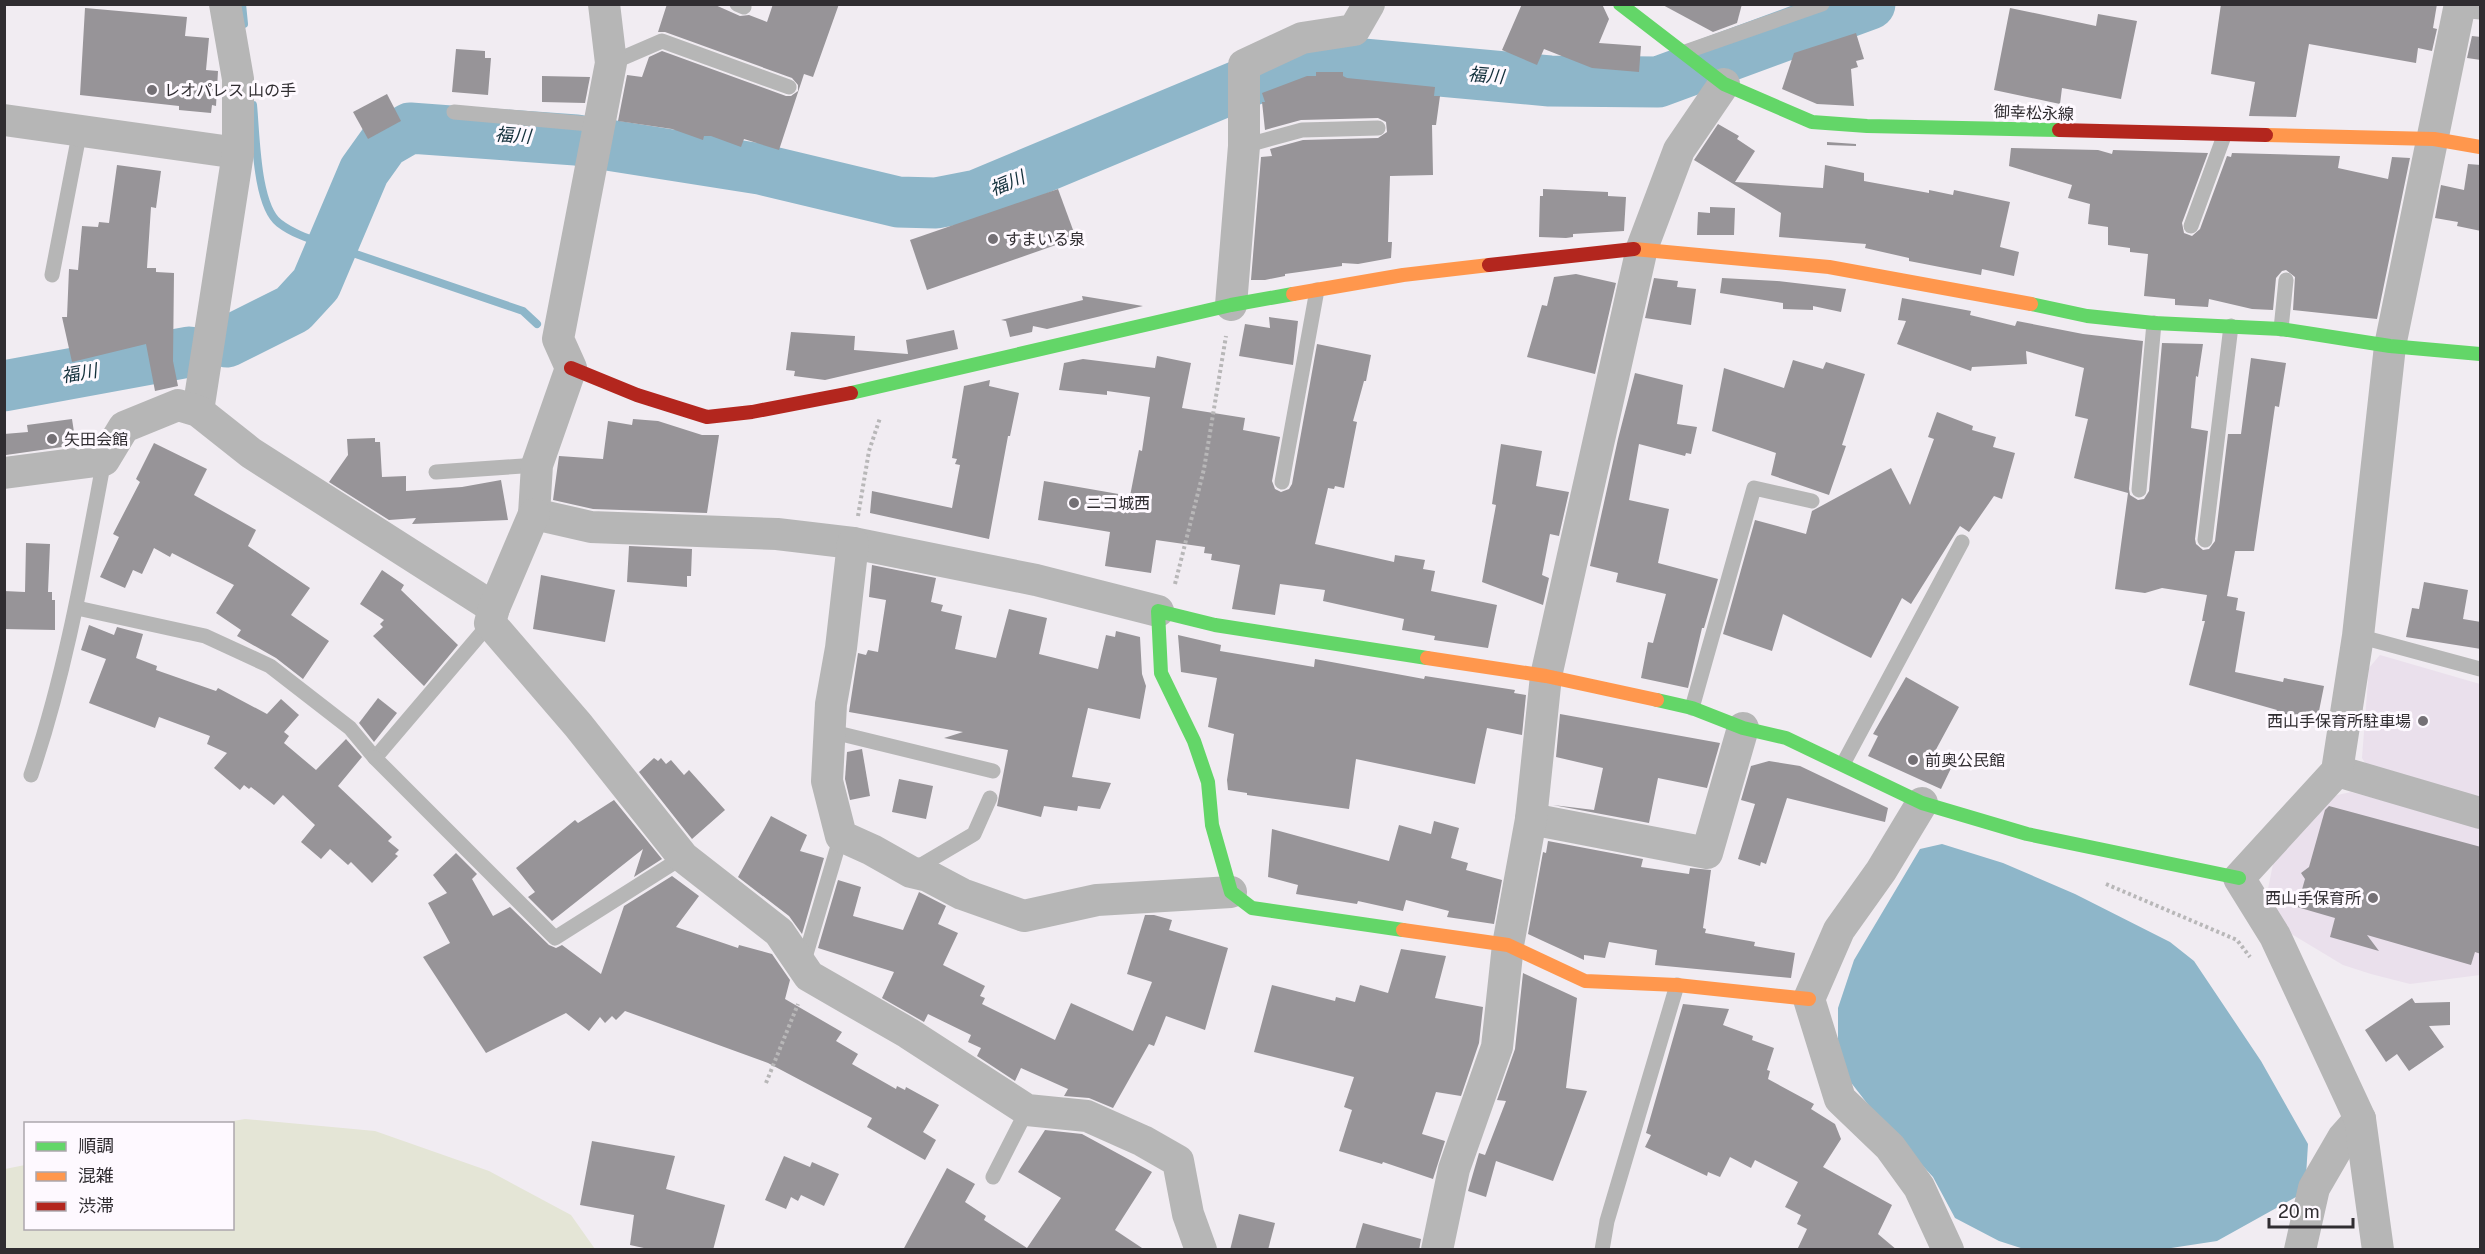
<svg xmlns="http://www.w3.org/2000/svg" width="2485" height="1254" font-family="'Public Sans','Noto Sans JP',sans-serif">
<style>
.built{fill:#eae0ec}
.green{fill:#e4e5d6}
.water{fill:#8eb6c9}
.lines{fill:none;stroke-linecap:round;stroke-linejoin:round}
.stream{stroke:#8eb6c9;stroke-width:8}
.river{stroke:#8eb6c9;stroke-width:51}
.building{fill:#979498}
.path{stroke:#b8b7b8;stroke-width:4;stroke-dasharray:3 3;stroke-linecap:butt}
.lane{stroke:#b6b6b6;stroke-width:15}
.street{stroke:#b6b6b6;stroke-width:32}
.fast{stroke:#63d668;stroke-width:14}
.slow{stroke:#ff974d;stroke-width:14}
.jam{stroke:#b3261e;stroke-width:14}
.poi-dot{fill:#747075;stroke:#fef9ff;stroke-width:2}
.labels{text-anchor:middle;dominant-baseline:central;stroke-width:6;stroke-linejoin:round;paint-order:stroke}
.poi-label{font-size:16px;fill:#302d31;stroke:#fef9ff;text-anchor:start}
.street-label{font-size:16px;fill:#302d31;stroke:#fef9ff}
.water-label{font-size:18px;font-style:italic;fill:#13303b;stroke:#fef9ff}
</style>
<rect width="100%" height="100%" fill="#f1ecf2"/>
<g class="built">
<polygon points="2380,655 2480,684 2480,802 2367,766 2362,758 2369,668"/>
<polygon points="2351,792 2480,826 2480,975 2410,984 2371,974 2343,965 2270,921 2264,909 2274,859 2328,797"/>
</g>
<polygon class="green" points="245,1119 375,1131 489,1171 571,1215 595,1249 5,1249 5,1169 25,1165 26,1228 232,1228 232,1124 222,1123"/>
<polygon class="water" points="1942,844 2003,863 2075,894 2170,942 2194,961 2261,1061 2308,1144 2305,1192 2217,1241 2158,1250 2027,1250 1999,1241 1955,1218 1933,1177 1877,1116 1849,1080 1838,1042 1838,1008 1854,960 1920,849"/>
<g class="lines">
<g class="stream">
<polyline points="242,4 244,24"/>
<path d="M253,105C256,134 256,205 279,223C292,233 307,238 322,243"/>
<polyline points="344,250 523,311 537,324"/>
</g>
<g class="river">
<polyline points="227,342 293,309 316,284 364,171 384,143 410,128 576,140 760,169 898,202 936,203 977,195 1293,63 1330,61 1550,81 1658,82 1870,4"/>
<polyline points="4,386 189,352"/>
</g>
</g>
<g class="building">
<polygon points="667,4 713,4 740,16 749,15 767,22 773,4 839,4 813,77 804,74 779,150 744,139 741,147 711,136 704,136 703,140 672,129 618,121 627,75 642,77 649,57 662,51 786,96 791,96 798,91 798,85 792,78 665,32 658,32"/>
<polygon points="1522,4 1602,4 1609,19 1599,43 1641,46 1639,72 1592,68 1544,49 1537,65 1502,50"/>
<polygon points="1661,4 1742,4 1737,23 1713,32"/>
<polygon points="2221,4 2437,4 2433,28 2437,29 2432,51 2418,48 2416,63 2309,44 2296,117 2249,116 2255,82 2211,74"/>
<polygon points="85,8 187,17 185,36 209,38 206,70 218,71 216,106 212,105 211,113 179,110 179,106 80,95"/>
<polygon points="2010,8 2096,26 2098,14 2137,21 2121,99 2062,88 2060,104 1994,90"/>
<polygon points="1856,33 1864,59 1856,61 1858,67 1851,69 1854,106 1817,104 1782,89 1794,53"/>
<polygon points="2472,36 2481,37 2481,60 2467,58"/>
<polygon points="456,49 485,51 485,58 491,58 488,95 452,92"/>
<polygon points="1316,72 1343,72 1343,76 1347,78 1435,87 1434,96 1440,96 1436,125 1432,125 1433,175 1390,176 1388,242 1392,242 1391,258 1358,264 1342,263 1342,266 1285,274 1285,276 1265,280 1251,280 1261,157 1272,156 1270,149 1303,140 1378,138 1387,132 1386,122 1378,118 1301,120 1265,130 1262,102 1265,102 1262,93 1307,76 1316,76"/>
<polygon points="542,76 590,77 585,103 542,102"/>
<polygon points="387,94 401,121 368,139 353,112"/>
<polygon points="1718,124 1739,136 1737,139 1755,151 1735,182 1823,188 1825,165 1864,173 1864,181 1929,193 1929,190 1953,195 1954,190 2010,202 2000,247 2019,252 2014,276 1982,269 1981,275 1909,261 1909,258 1865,248 1866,244 1779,237 1781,213 1694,160"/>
<polygon points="1827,142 1856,144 1856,146 1827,145"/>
<polygon points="2011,148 2098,150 2112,154 2113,150 2208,153 2182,223 2184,233 2192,236 2200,229 2227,156 2231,157 2232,153 2340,156 2338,168 2388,179 2392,157 2410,158 2377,319 2293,310 2295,277 2286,270 2282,271 2276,278 2273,310 2252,309 2209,299 2208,307 2175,305 2175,299 2144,296 2148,254 2130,252 2130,248 2108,245 2108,227 2088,224 2090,204 2068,198 2072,185 2009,166"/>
<polygon points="2468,164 2481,165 2481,231 2457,226 2458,222 2435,218 2441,185 2464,190"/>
<polygon points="117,165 161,171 156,208 151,207 147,268 156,268 156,272 174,273 173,361 178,386 155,391 146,344 72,362 62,317 67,317 69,269 78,270 82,226 98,227 99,222 109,223"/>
<polygon points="1058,189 1076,238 927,290 910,240"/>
<polygon points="1543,189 1608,192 1608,196 1626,197 1624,231 1573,234 1573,237 1566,238 1539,237 1540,196 1543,196"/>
<polygon points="1710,207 1735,208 1734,235 1697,235 1698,212 1710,213"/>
<polygon points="1576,274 1616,283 1595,374 1527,357 1542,305 1547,306 1554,277"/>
<polygon points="1654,278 1678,281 1677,287 1696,289 1691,325 1645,318"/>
<polygon points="1722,278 1777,281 1846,289 1841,312 1813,306 1813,310 1783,309 1783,303 1720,293"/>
<polygon points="1082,296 1143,306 1047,329 1033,326 1032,332 1010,337 1006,321 1001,320 1083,300"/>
<polygon points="1902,298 1971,311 1970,315 2015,326 2017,321 2083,334 2143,341 2129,489 2130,495 2138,500 2144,499 2149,491 2162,343 2203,344 2198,377 2196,376 2191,428 2208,431 2195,539 2196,544 2203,550 2209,549 2215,541 2228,434 2241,434 2251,358 2286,363 2279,407 2275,406 2254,551 2235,551 2227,596 2238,598 2236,610 2245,612 2235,672 2283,682 2284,678 2324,686 2317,721 2276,712 2277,710 2189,685 2205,621 2202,621 2207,595 2162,588 2145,593 2115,589 2128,493 2074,478 2088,419 2075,416 2084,368 2026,351 2027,364 1972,367 1971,371 1897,344 1906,321 1898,320"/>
<polygon points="1269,317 1298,321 1293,365 1239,356 1245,324 1270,328"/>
<polygon points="954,330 958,349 825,380 794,376 795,371 786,370 791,332 855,336 854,350 908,354 906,340"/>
<polygon points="1317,344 1371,355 1366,381 1364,381 1353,421 1357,422 1344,488 1335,486 1334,489 1328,488 1315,544 1394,562 1395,555 1425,560 1423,569 1435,571 1431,591 1497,605 1488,648 1434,640 1435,636 1402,630 1404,619 1323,601 1325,590 1280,584 1275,615 1232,609 1240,565 1211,560 1212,554 1204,553 1205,547 1156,540 1151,573 1105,566 1110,532 1038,520 1044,481 1130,496 1139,450 1142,451 1150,397 1107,391 1107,395 1059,390 1064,363 1083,359 1155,368 1157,356 1191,363 1182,408 1245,418 1243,430 1280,437 1272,481 1275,489 1281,492 1289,489 1292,484"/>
<polygon points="1793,360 1823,369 1826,362 1865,374 1842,445 1846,446 1829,495 1771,475 1776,453 1712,431 1724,368 1784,388"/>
<polygon points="1635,373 1683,385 1677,424 1697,427 1691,454 1686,453 1685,456 1639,444 1629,500 1669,509 1658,563 1718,579 1704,628 1702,628 1688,688 1641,678 1648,642 1653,643 1666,594 1616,582 1618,573 1590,566 1618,439"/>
<polygon points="990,380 989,386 1019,393 1010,436 1008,436 989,539 870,513 872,491 952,508 960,465 955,464 957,459 952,458 964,386"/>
<polygon points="1937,412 1973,426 1972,430 1996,437 1993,447 2015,453 2002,499 1994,496 1969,532 1960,526 1911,604 1902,598 1871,658 1783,614 1772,651 1723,634 1755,520 1806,534 1812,511 1891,468 1910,505 1934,439 1928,437"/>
<polygon points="72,419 76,445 6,455 4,434 28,432 27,425"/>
<polygon points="633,419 658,421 702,435 719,435 707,513 593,509 553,500 559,456 603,459 608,421 632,425"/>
<polygon points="375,438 375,442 380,442 382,477 406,476 406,491 462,487 501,480 508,520 412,524 416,518 389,520 329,482 348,455 347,439"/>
<polygon points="154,443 207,469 194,495 256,530 248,546 310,588 291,615 329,641 303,679 276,658 237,636 241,630 216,613 234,585 172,553 170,557 154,548 142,574 133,570 125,588 100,577 119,537 113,534 140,482 136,479"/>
<polygon points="1501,444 1542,451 1536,486 1569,492 1559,536 1550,534 1542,575 1549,578 1543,605 1482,582 1496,505 1492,504"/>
<polygon points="26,543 50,544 48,592 52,592 52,600 55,600 55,630 4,629 4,591 25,592"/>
<polygon points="629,546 692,549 691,576 687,576 687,587 627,582"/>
<polygon points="872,565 936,578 931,602 943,605 941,611 962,616 955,649 996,658 1009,609 1047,618 1039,654 1098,669 1106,635 1115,637 1116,631 1140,637 1142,674 1146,686 1140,719 1088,708 1072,777 1111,783 1100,809 1078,806 1077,811 1044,806 1041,817 997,806 1008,750 944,738 963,732 849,712 858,653 866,655 868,650 878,652 886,600 869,597"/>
<polygon points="382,570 404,585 401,590 458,645 424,686 373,636 383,627 380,624 384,620 360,604"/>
<polygon points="541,575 615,590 605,642 533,629"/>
<polygon points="2424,582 2468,590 2463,619 2481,622 2481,649 2406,637 2412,608 2419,609"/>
<polygon points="89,625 114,635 117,627 143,634 136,658 157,666 156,670 216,691 218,688 267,714 281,699 299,715 284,732 289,736 284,743 316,770 346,739 362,757 338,786 392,837 388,841 399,850 395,854 398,856 372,883 351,862 348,865 330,849 321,859 301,842 315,825 283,795 274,805 251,787 249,789 244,785 240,790 214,768 227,753 207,744 210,736 159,717 155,728 89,703 106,659 81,650"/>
<polygon points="1178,635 1221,645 1220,651 1314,667 1315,659 1424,679 1425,676 1515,690 1514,693 1526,695 1522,735 1487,728 1475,784 1356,759 1349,809 1247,795 1247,793 1228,790 1227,780 1234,734 1208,727 1217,678 1181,672"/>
<polygon points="1906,677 1959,707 1933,755 1953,764 1941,789 1868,756 1878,736 1873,734"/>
<polygon points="378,698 397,713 374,742 359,723"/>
<polygon points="1560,714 1720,743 1707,788 1658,778 1649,823 1553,805 1594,810 1603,768 1556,757"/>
<polygon points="862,749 870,796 850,800 845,779 847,752"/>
<polygon points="654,758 658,761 661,758 666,764 671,760 684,775 689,770 725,810 692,839 639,772"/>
<polygon points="1769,761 1800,766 1888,808 1885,822 1787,798 1766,864 1761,862 1760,866 1738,859 1755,804 1741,800 1751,766"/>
<polygon points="899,779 933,786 926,819 892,812"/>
<polygon points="614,800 662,859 634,877 643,849 552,921 528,897 535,892 516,868 575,820 578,823"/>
<polygon points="2329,806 2481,847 2481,954 2475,952 2471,965 2367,935 2379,951 2330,937 2335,918 2297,907 2305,879 2301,873 2309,867 2325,810"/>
<polygon points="771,816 807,835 800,851 824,858 802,934 789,916 738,877"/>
<polygon points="1434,821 1459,828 1451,858 1468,863 1466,870 1502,880 1494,924 1447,917 1449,911 1406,900 1403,911 1358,901 1357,904 1296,894 1298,885 1268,877 1272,829 1389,861 1399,825 1431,834"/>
<polygon points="1548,841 1643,859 1641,867 1689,874 1690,868 1711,870 1703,928 1706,929 1705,933 1755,942 1754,946 1795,953 1791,978 1655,965 1657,950 1609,942 1605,958 1584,955 1584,960 1528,934 1543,852 1546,853"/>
<polygon points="456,853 477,874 472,879 493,916 510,907 549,945 556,948 562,945 601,974 624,906 672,876 699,896 676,927 738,948 739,945 772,954 790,980 785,999 842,1032 836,1041 858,1054 852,1064 896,1089 897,1086 905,1090 906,1087 939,1105 923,1132 936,1140 925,1160 867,1127 872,1118 768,1063 625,1011 616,1020 612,1016 605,1023 600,1017 589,1031 566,1013 486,1053 423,957 450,943 428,903 447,893 433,875"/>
<polygon points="838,880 861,887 853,916 903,930 919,892 946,906 938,924 958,933 943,965 985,986 980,996 985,998 982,1004 1055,1040 1071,1003 1133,1031 1152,982 1127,974 1145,915 1154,915 1172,920 1169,930 1228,948 1205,1030 1166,1016 1154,1046 1149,1044 1113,1108 1089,1098 1064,1096 1068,1089 1021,1068 1015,1081 977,1056 981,1048 968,1042 971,1035 928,1014 924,1022 882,998 894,972 818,948"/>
<polygon points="1401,949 1446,956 1435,998 1483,1007 1479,1043 1461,1096 1436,1092 1422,1134 1445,1141 1433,1179 1383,1162 1382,1164 1339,1151 1352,1110 1344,1107 1354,1077 1254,1052 1272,985 1335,1001 1336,997 1355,1002 1360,985 1388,993"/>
<polygon points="1523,973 1577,998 1566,1088 1587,1091 1553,1181 1496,1161 1486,1197 1468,1191 1479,1153 1485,1155 1506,1101 1497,1100 1515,1049"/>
<polygon points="2412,998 2415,1003 2450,1002 2450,1025 2429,1026 2444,1047 2409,1071 2397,1054 2386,1062 2365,1030"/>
<polygon points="1683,1004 1729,1009 1723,1025 1753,1036 1752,1040 1774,1048 1767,1070 1770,1071 1768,1079 1814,1104 1811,1109 1835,1124 1841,1139 1823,1167 1892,1205 1878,1234 1897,1250 1797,1250 1807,1229 1797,1224 1801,1215 1785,1207 1798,1182 1755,1160 1751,1168 1730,1157 1720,1177 1708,1172 1707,1176 1645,1147 1651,1135 1646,1133"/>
<polygon points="1045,1130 1082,1134 1152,1172 1115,1230 1145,1250 903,1250 947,1168 975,1184 965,1202 986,1216 984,1220 1027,1248 1061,1198 1018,1172"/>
<polygon points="592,1141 675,1156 666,1189 725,1205 713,1250 653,1250 630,1245 634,1215 580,1205"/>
<polygon points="784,1156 810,1167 812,1162 839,1174 824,1206 801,1195 798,1201 791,1197 786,1209 765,1200"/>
<polygon points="1239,1214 1275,1223 1268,1250 1230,1250"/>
<polygon points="1363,1223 1421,1239 1419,1250 1355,1250"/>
</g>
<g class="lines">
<g class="path">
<polyline points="858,516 869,451 880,418"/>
<polyline points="1175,584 1204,469 1226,336"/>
<polyline points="2106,884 2237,940 2250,957"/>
<polyline points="766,1083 798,1004"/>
</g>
<g class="lane">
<polyline points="737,4 744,7"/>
<polyline points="2460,10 2480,12"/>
<polyline points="1685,52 1822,4"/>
<polyline points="611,63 662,41 789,87"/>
<polyline points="454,112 601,125"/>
<polyline points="1244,146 1302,130 1378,128"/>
<polyline points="2191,226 2224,136"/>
<polyline points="52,275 80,130"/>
<polyline points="2281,329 2286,280"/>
<polyline points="436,472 537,465"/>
<polyline points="1282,482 1317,290"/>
<polyline points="2139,490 2154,323"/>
<polyline points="2205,540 2231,326"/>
<polyline points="77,608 205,636 270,666 350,728 375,758 490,623"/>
<polyline points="2358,636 2480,669"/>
<polyline points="1692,708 1754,488 1812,501"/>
<polyline points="829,731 993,771"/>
<polyline points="375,758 555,938 683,857"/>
<polyline points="1843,764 1962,542"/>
<path d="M31,775C66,672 84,566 104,460"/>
<polyline points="913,870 974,834 990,798"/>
<polyline points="803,964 841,836"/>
<polyline points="993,1177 1027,1110"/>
<polyline points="1602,1250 1607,1221 1677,985"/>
</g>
<g class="street">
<polyline points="604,4 611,63 558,339 571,368 537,465 534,514 591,527 777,534 853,543 1036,580 1158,611"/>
<polyline points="4,120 238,153"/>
<polyline points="1231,305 1244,146 1244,65 1302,38 1354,30 1369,4"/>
<polyline points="198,411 238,153 238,79 225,4"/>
<polyline points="4,473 104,460 124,427 178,405 198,411 251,453 494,608"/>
<polyline points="534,514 494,608 490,623 578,725 683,857 779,932 809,976 908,1033 1027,1110 1087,1116 1143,1141 1178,1161 1188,1214 1201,1250"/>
<polyline points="853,543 841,648 831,704 827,781 841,836 872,850 911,872 928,876 962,894 1024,916 1097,900 1231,892"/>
<polyline points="2337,771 2480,813"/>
<polyline points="1922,803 1881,871 1839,930 1809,999 1840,1099 1890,1147 1919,1187 1948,1250"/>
<polyline points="1531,819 1707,853 1743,728"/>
<polyline points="1437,1250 1454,1169 1497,1047 1508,945 1531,819 1546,676 1642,248 1679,150 1724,84"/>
<polyline points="2300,1250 2314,1188 2343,1138 2360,1119"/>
<polyline points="2378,1250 2360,1119 2275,936 2239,878 2337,771 2358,636 2390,346 2460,4"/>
</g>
<g class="fast">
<polyline points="1620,4 1724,84 1812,122 1867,126 2059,130"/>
<polyline points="2031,304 2087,316 2154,323 2281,329 2390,346 2480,354"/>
<polyline points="851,393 1231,305 1293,294"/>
<polyline points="1657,700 1692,708 1743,728 1786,738 1922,803 2027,834 2239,878"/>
<polyline points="1403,930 1252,908 1231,892 1212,825 1208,782 1194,741 1161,673 1158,611 1215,625 1427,658"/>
</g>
<g class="slow">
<polyline points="2266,135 2434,139 2480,147"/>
<polyline points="1634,249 1829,267 2031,304"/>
<polyline points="1293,294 1403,275 1489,265"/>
<polyline points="1427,658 1546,676 1657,700"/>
<polyline points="1403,930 1508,945 1585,981 1677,985 1809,999"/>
</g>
<g class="jam">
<polyline points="2059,130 2266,135"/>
<polyline points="1489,265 1634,249"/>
<polyline points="571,368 637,395 707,417 752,412 851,393"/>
</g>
</g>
<g class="poi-dot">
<circle cx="152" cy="90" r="6"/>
<circle cx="993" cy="239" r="6"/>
<circle cx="52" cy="439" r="6"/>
<circle cx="1074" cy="503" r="6"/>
<circle cx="2423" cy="721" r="6"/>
<circle cx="1913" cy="760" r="6"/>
<circle cx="2373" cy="898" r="6"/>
</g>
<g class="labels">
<g class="poi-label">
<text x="164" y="90">レオパレス 山の手</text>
<text x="1005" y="239">すまいる泉</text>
<text x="64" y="439">矢田会館</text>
<text x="1086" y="503">ニコ城西</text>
<text x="2411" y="721" text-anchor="end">西山手保育所駐車場</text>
<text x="1925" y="760">前奥公民館</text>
<text x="2361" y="898" text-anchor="end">西山手保育所</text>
</g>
<g class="street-label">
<text transform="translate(2034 113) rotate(2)">御幸松永線</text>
</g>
<g class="water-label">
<text transform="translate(1486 75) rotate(5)">福川</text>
<text transform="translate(513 135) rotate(4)">福川</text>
<text transform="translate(1007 183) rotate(-23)">福川</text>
<text transform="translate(79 373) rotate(-10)">福川</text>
</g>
</g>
<rect width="2485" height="1254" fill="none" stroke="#302d31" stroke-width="12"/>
<rect x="24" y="1122" width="210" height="108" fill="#fef9ff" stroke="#aca7ad" stroke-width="1.5"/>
<rect x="36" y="1142" width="30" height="9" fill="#63d668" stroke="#aca7ad" stroke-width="1.5"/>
<text x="78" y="1152" font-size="18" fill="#302d31">順調</text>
<rect x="36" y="1172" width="30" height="9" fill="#ff974d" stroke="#aca7ad" stroke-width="1.5"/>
<text x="78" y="1182" font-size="18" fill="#302d31">混雑</text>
<rect x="36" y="1202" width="30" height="9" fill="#b3261e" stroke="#aca7ad" stroke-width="1.5"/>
<text x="78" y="1212" font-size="18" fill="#302d31">渋滞</text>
<path d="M2269 1218v9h84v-9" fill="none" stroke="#302d31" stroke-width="3"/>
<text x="2278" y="1218" font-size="18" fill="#302d31" stroke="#fef9ff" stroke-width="4.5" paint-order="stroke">20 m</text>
</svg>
